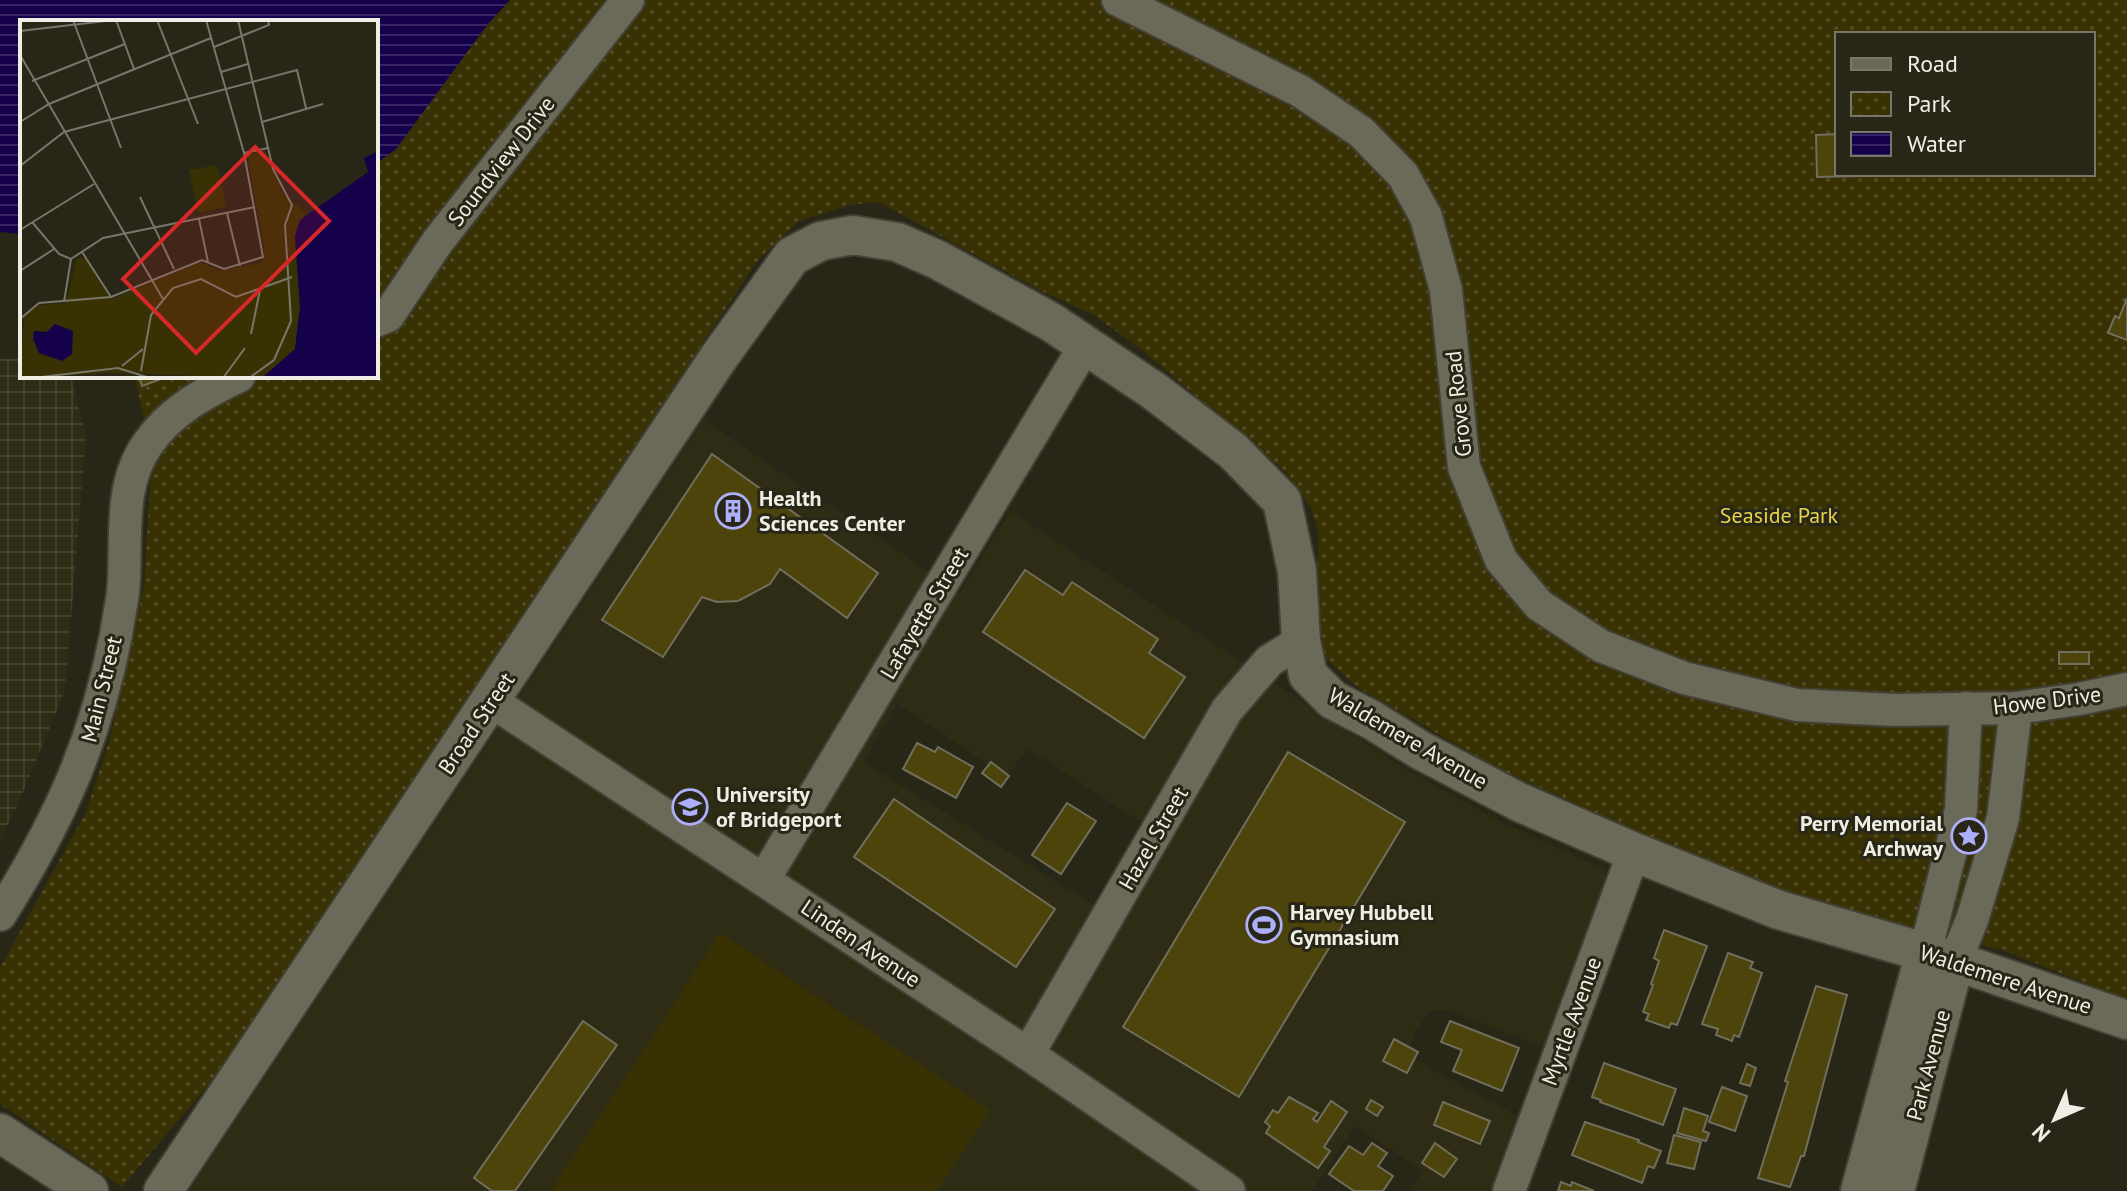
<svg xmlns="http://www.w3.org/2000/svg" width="2127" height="1191" font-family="'PT Sans',sans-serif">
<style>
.built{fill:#2f2c16;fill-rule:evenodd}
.industrial{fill:url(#industrial-grid)}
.grass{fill:#373103}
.park{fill:url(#park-dots);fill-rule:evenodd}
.water{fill:url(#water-rules)}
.building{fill:#4c440a;stroke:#706e5d;stroke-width:2}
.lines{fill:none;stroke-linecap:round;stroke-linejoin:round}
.minor-casing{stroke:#424034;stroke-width:36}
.tertiary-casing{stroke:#424034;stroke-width:42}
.minor{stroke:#6b6958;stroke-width:32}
.tertiary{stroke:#6b6958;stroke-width:38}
.labels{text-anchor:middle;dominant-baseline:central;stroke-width:6;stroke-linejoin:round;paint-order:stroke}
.street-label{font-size:22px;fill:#efeee4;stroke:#282617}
.poi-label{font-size:22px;font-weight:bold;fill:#efeee4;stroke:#282617;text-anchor:start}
.park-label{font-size:22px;fill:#e6d349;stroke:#282617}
.inset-road{fill:none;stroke:#787669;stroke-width:2}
.view{fill:#d62828;fill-opacity:0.15;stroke:#d62828;stroke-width:4}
.inset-edge{fill:none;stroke:#efeee4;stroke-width:4}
</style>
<defs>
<pattern id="industrial-grid" width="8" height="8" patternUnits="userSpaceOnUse" patternTransform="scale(2)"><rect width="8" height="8" fill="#2f2c16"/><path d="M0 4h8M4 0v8" fill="none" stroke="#43412c"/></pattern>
<pattern id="park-dots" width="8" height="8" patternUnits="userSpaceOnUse" patternTransform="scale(2)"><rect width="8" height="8" fill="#373103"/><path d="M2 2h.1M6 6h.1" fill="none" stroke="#544f28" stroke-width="1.8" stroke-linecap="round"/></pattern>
<pattern id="water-rules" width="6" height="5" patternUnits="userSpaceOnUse" patternTransform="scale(2)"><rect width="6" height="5" fill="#15004a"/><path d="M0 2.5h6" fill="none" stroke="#372664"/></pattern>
</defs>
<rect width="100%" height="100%" fill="#282617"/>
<path class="built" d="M704,420L960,593L1010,511L1403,767L1495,819L1604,869L1606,876L1543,1047L1445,1009L1429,1012L1414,1033L1408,1056L1518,1116L1491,1191H1410L1423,1171L1355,1126L1312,1191H189ZM897,703L1006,777L1028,749L1143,824L1096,906L863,762Z"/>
<polygon class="industrial" points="22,358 22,376 71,376 86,437 65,691 16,809 0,839 0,359"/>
<polygon class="grass" points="720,933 990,1110 936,1191 551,1191"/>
<path class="park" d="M510,0H2127V1000L2005,951L1887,922L1771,886L1635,831L1497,768L1359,688L1319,653L1316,579L1319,535L1311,508L1287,473L1137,346L1092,314L1039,290L879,202L850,205L799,221L758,260L216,1076L122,1187L0,1104V968L86,812L109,742L144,587L152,451L134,376H376V164L396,149L487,25ZM1837,34H2093V174H1837Z"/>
<polygon class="water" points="0,0 510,0 487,25 396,149 376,164 376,22 22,22 22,234 0,232"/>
<g class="building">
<polygon points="1837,134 1837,174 1860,174 1860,176 1817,177 1816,135"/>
<polygon points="2127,298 2127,340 2108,333 2115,316 2119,318"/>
<polygon points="139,376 169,376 142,386"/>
<polygon points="712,454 878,573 847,618 780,569 770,584 738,601 717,602 702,597 663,657 602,620"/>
<polygon points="1025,570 1063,595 1072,582 1158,639 1149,653 1185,677 1144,738 983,632"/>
<rect x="2059" y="652" width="30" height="12"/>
<polygon points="917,743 935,752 938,747 973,767 956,798 903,769"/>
<polygon points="1288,752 1405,822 1239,1097 1123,1027"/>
<polygon points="991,762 1009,776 1001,787 982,773"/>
<polygon points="894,799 1055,909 1016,967 854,857"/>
<polygon points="1067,803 1096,821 1061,874 1032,855"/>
<polygon points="1664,930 1707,946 1677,1025 1671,1023 1669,1028 1646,1020 1649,1014 1643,1012 1653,985 1651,984 1659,961 1654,958"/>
<polygon points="1728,953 1753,962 1750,968 1762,973 1739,1037 1734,1035 1732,1041 1716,1035 1718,1029 1702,1024"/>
<polygon points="1816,986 1847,995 1804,1156 1801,1156 1790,1187 1758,1178 1788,1082 1785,1081"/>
<polygon points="583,1021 617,1045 515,1191 492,1191 474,1178"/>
<polygon points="1450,1021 1519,1048 1502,1091 1453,1071 1462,1050 1441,1042"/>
<polygon points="1394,1039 1418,1052 1407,1073 1383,1061"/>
<polygon points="1604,1063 1676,1089 1663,1125 1600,1102 1601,1100 1592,1097"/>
<polygon points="1747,1064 1756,1068 1750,1086 1740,1083"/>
<polygon points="1722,1087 1747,1096 1735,1131 1709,1122"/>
<polygon points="1289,1097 1318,1113 1313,1119 1317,1122 1331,1101 1347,1112 1324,1147 1330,1151 1318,1168 1266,1133 1270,1126 1265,1122 1273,1110 1278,1113"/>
<polygon points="1371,1100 1383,1107 1377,1116 1366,1109"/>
<polygon points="1443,1102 1490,1121 1480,1144 1434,1125"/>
<polygon points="1684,1108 1708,1116 1703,1131 1709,1133 1706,1141 1677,1133"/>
<polygon points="1585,1122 1639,1140 1638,1142 1661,1151 1654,1168 1648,1166 1642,1183 1572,1155"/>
<polygon points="1674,1135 1701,1142 1694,1169 1667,1163"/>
<polygon points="1372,1143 1387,1153 1378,1166 1393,1176 1383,1191 1354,1191 1329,1174 1349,1146 1363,1155"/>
<polygon points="1435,1143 1457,1159 1444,1177 1422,1163"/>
<polygon points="1561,1182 1571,1186 1572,1182 1594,1191 1558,1191"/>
</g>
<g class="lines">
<defs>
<g id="minor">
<polyline points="1118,0 1300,91 1361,132 1403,175 1426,217 1446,290 1464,467 1501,560 1539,605 1601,646 1684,678 1797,705 1894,710 2016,708 2079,699 2127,689"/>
<polyline points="376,321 388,316 438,241 628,0"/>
<polyline points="491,701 1028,1054 1229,1191"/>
<polyline points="764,879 1085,346"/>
<path d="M0,915C58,823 95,743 116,635C118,621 121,607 123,593C128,543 117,488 147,445C170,411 204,393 239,376"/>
<polyline points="1925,953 1961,810 1966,708"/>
<polyline points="1955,961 1972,920 2003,818 2016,708"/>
<polyline points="1028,1054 1227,710 1269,661 1301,641"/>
<polyline points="1509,1191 1634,852"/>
</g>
<g id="tertiary">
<polyline points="0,1133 89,1191"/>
<polyline points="163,1191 719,357 792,256 821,241 853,235 897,242 938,260 1051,322 1154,391 1233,451 1282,501 1297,571 1301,641 1308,675 1333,700 1372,720 1420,750 1519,802 1634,852 1779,910 1955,961 2127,1020"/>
<polyline points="1860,1191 1925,953"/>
<polyline points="1895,1191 1955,961"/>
</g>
</defs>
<use href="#minor" class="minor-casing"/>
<use href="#tertiary" class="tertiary-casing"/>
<use href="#minor" class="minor"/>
<use href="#tertiary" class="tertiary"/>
</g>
<defs>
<symbol id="building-ring" viewBox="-11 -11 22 22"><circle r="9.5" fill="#282617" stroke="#adaffb" stroke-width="1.5"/><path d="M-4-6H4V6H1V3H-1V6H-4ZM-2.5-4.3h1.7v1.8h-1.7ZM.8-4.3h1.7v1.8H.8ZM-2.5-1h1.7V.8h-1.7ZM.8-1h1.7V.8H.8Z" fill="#adaffb"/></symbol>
<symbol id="university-ring" viewBox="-11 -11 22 22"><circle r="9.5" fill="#282617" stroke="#adaffb" stroke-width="1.5"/><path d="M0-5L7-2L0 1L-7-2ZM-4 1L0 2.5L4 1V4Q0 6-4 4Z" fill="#adaffb"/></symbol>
<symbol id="sight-ring" viewBox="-11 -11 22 22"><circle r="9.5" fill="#282617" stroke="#adaffb" stroke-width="1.5"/><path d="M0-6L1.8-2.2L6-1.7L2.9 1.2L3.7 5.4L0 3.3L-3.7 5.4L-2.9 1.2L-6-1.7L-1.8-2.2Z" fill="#adaffb"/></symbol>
<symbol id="stadium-ring" viewBox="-11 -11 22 22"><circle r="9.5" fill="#282617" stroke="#adaffb" stroke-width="1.5"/><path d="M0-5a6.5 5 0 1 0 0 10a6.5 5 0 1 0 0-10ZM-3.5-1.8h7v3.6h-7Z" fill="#adaffb"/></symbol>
</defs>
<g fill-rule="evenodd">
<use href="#building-ring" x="713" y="491" width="40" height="40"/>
<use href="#university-ring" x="670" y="787" width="40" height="40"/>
<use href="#sight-ring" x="1949" y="816" width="40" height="40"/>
<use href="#stadium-ring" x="1244" y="905" width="40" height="40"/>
</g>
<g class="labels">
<g class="street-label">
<text transform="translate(501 161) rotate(-52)">Soundview Drive</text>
<text transform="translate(1458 404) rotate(-96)">Grove Road</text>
<text transform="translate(924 613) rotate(-59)">Lafayette Street</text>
<text transform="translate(101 689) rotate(-76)">Main Street</text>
<text transform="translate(2047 700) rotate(-7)">Howe Drive</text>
<text transform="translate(476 723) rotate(-56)">Broad Street</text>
<text transform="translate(1408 738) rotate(30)">Waldemere Avenue</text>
<text transform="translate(1153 838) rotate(-60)">Hazel Street</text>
<text transform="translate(861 943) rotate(34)">Linden Avenue</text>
<text transform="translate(2006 979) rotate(18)">Waldemere Avenue</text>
<text transform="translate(1571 1021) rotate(-70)">Myrtle Avenue</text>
<text transform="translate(1928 1065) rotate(-75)">Park Avenue</text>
</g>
<g class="poi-label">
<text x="759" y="498">Health<tspan x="759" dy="25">Sciences Center</tspan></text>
<text x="716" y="794">University<tspan x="716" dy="25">of Bridgeport</tspan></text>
<text x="1943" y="823" text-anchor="end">Perry Memorial<tspan x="1943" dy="25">Archway</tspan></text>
<text x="1290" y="912">Harvey Hubbell<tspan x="1290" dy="25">Gymnasium</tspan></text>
</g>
<g class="park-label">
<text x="1779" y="515">Seaside Park</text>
</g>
</g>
<g transform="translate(20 20)">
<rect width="358" height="358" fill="#282617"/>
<path d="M197,145L206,187L178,193L169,150Z" fill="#373103"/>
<path d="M245,131L263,173L286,193L275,216L280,287L275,329L255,351L242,358L90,353L0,358L4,296L19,285L46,283L57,238H65L91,279L181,242L199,251L241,243L245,232L227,134Z" fill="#373103"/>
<path d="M358,131V358H242L275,329L280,287L275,216L280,200L348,152L344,138ZM35,304L53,311L52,334L42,341L19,333L13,319L14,311L27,312Z" fill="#15004a"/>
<path class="inset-road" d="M53,0L101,128M96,0L114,49M137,0L178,104M218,0L253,149L272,185L265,205L271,301L254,340L229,358M0,11L94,0M194,27L249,5L248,0M0,35L143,279M201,52L228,44M12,61L105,24M0,102L29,84L191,18M242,102L303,84M224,133L248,128M0,146L44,112L277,50L286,88M120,177L154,249M207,193L220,246M179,199L188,242M12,202L39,234L51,239M0,210L74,164M62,232L91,277M51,239L83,218L235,187M0,251L34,229M44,282L51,239M0,299L19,283L91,277L182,240L204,249L243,237L224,133L186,0M231,314L240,270M102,346L123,329M121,351L131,295L153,268L181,259L216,277L272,257M12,358L98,348L130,358M203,358L225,328"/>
<path class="view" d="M235,127L309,201L176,333L103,259Z"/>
<rect width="358" height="358" class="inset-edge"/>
</g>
<rect x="1835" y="32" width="260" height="144" fill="#282617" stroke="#787669" stroke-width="2"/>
<rect x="1851" y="58" width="40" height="12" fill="#6b6958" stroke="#787669" stroke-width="2"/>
<text x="1907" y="72" font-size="24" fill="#efeee4">Road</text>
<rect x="1851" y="92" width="40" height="24" fill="url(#park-dots)" stroke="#787669" stroke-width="2"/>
<text x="1907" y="112" font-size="24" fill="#efeee4">Park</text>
<rect x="1851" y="132" width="40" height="24" fill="url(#water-rules)" stroke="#787669" stroke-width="2"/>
<text x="1907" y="152" font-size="24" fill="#efeee4">Water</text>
<g transform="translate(2055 1119) rotate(225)" stroke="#282617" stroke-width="6" paint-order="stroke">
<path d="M0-6L14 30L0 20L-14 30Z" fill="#efeee4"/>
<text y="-12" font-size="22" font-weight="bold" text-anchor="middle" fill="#efeee4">N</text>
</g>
</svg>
